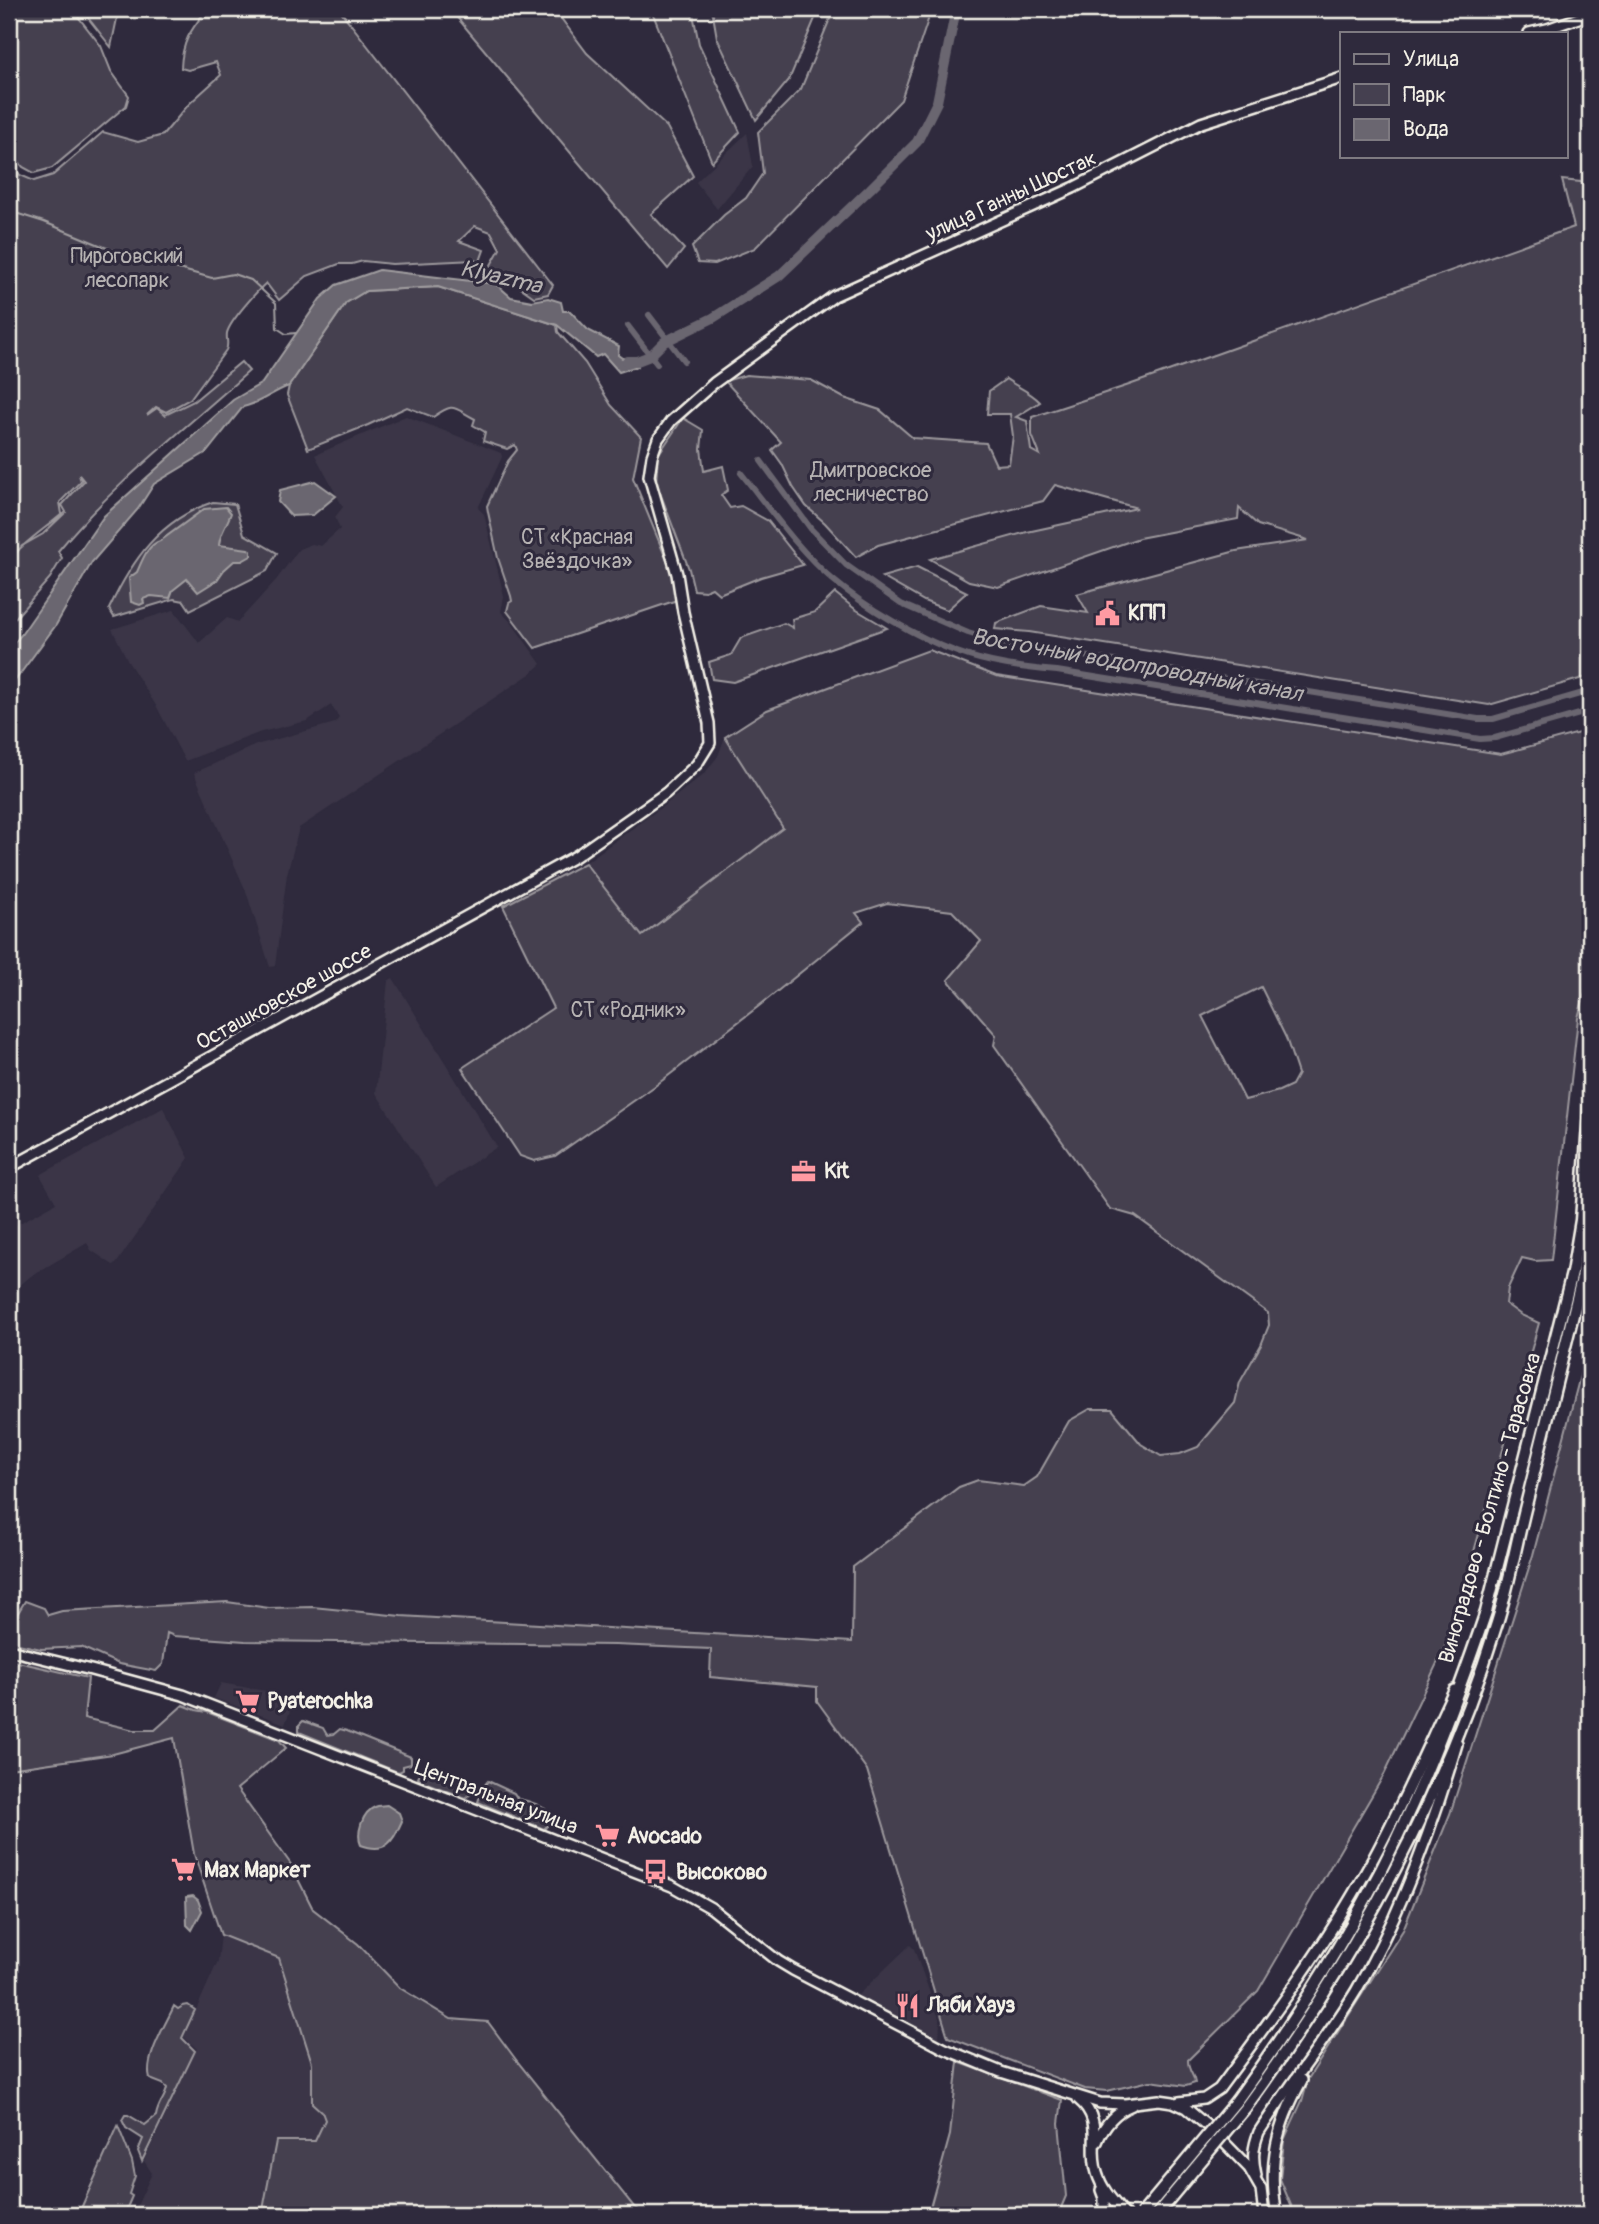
<svg xmlns="http://www.w3.org/2000/svg" width="1599" height="2224" font-family="Pangolin,sans-serif">
<style>
.built{fill:#3b3647}
.green{fill:#454050;stroke:#9c989c;stroke-width:2;fill-rule:evenodd}
.water{fill:#6a6670;stroke:#a19ea0;stroke-width:2}
.lines{fill:none;stroke-linecap:round;stroke-linejoin:round}
.stream{stroke:#a19ea0;stroke-width:2}
.canal{stroke:#6a6670;stroke-width:6}
.river{stroke:#6a6670;stroke-width:10}
.secondary-casing{stroke:#f4f1e8;stroke-width:14}
.primary-casing{stroke:#f4f1e8;stroke-width:15}
.secondary{stroke:#2f2a3d;stroke-width:9}
.primary{stroke:#2f2a3d;stroke-width:10}
.primary-bridge-casing{stroke:#f4f1e8;stroke-width:15;stroke-linecap:butt}
.primary-bridge{stroke:#2f2a3d;stroke-width:10}
.labels{text-anchor:middle;dominant-baseline:central;stroke-width:6;stroke-linejoin:round;paint-order:stroke}
.street-label{font-size:21px;fill:#f4f1e8;stroke:#2f2a3d}
.park-label{font-size:21px;fill:#b7b3b3;stroke:#2f2a3d}
.poi-label{font-size:21px;font-weight:bold;fill:#f4f1e8;stroke:#2f2a3d;text-anchor:start}
.water-label{font-size:23px;font-style:italic;fill:#b6b2b2;stroke:#2f2a3d}
</style>
<rect width="100%" height="100%" fill="#2f2a3d"/>
<filter id="ink" filterUnits="userSpaceOnUse"><feTurbulence type="fractalNoise" baseFrequency=".0143" numOctaves="2"/><feDisplacementMap in="SourceGraphic" scale="14" xChannelSelector="R" yChannelSelector="G"/><feConvolveMatrix kernelMatrix="1 2 1 2 8 2 1 2 1" color-interpolation-filters="sRGB"/></filter>
<g filter="url(#ink)">
<g class="built">
<polygon points="1590,125 1590,183 1579,182"/>
<polygon points="747,133 753,166 717,209 696,182"/>
<polygon points="406,416 501,453 502,457 478,508 484,514 504,596 501,612 511,622 541,664 530,674 299,828 287,874 275,966 270,967 246,891 194,773 256,745 335,723 339,718 331,705 307,721 261,732 185,761 157,707 129,663 112,629 174,610 199,643 227,618 238,622 277,579 299,549 312,544 321,546 340,529 335,517 343,507 315,455"/>
<polygon points="725,737 783,828 641,936 585,863 666,804 705,773 718,756"/>
<polygon points="393,978 497,1147 436,1187 376,1093 388,981"/>
<polygon points="163,1108 189,1158 116,1264 113,1265 91,1250 87,1243 31,1276 9,1294 9,1229 56,1203 40,1175"/>
<polygon points="221,1683 266,1691 294,1701 285,1724 214,1698"/>
<polygon points="221,1935 279,1958 312,2063 312,2103 322,2112 325,2120 315,2141 276,2141 262,2215 133,2215 152,2173 144,2161 197,2049 184,2037 218,1961"/>
<polygon points="910,1945 914,1949 940,2021 939,2039 862,1999 858,1995"/>
</g>
<g class="green">
<polygon points="9,9 72,9 101,46 111,71 129,96 126,106 52,168 34,173 23,167 9,150"/>
<polygon points="81,9 119,9 111,47"/>
<path d="M207,9H339L553,285L548,294L534,297L517,285L495,280L487,272L500,249L491,232L475,226L459,241L484,250L479,264L475,260L392,264L363,261L352,264H339L307,276L279,300L266,283C256,292 230,321 227,333C226,340 229,344 226,350L190,399L166,412L156,407L147,415L157,408L165,415L194,401L241,362L249,371C185,429 114,483 58,551L62,558L50,578L9,625V560L10,561L22,546L43,534L66,512L62,505L84,481L79,475L81,481L60,502L62,514C45,529 25,541 10,559L9,162L20,175L34,181L53,175L103,132L138,142L163,135L189,104L221,75L216,62L188,70L181,68C182,41 191,30 207,9Z"/>
<polygon points="450,9 554,9 587,53 667,127 693,176 651,214 684,249 668,269"/>
<polygon points="651,9 692,9 699,44 740,132 712,162"/>
<polygon points="712,9 819,9 789,80 756,120 717,38"/>
<polygon points="834,9 927,9 928,20 901,100 755,248 715,264 698,263 692,247 724,215 746,198 763,173 758,132 801,89"/>
<path d="M1562,180L1590,183L1589,215L1590,220V676L1489,705L1029,632L995,629L996,623L1041,606L1088,613L1077,594L1236,551L1308,540L1258,525L1239,508L1238,519L1139,538L998,587L969,581L930,559L1027,532L1137,508L1055,485L1043,501L878,545L856,557L825,523L806,506L793,487L782,464L772,450L781,442L725,381L746,375L811,380L844,398L880,410L913,438L986,443L996,465L1009,464L1013,436L1010,414H987L989,391L1006,379C1017,387 1031,392 1040,402L1016,417L1027,421L1031,450L1040,455L1032,435V417L1129,385L1574,227Z"/>
<path d="M438,287L557,325L558,332L585,363L611,405L641,437L633,478L672,573L677,600L535,648L507,611L509,603L512,601L511,596L498,558L488,512L487,506L508,461L517,450L515,445L507,449L483,441L485,432L473,425L475,419C452,407 455,402 433,417L407,407L368,425L308,449L287,395L289,386L346,303L366,291Z"/>
<polygon points="683,418 703,430 701,449 704,471 723,466 728,490 721,495 730,508 741,506 768,521 803,565 761,577 719,594 712,588 705,591 694,590 689,569 656,482 658,455"/>
<path d="M213,502L235,504L244,534L277,553L267,571L190,610L184,601L174,599L114,617L109,609C132,560 159,520 213,502Z"/>
<polygon points="917,567 967,592 947,610 924,601 882,577"/>
<polygon points="835,593 855,609 887,628 733,682 712,679 709,662 731,655 741,638 784,623 793,628 792,619 815,612"/>
<path d="M929,650L996,676L1501,754L1590,730V973L1578,1018L1551,1260L1535,1261L1522,1258L1508,1288L1506,1304L1521,1315L1539,1323L1450,1636L1385,1773L1258,1991L1188,2060C1188,2072 1194,2074 1195,2083L1186,2086L1150,2081L1107,2091L1085,2089L948,2037L867,1770L817,1701V1687L710,1677L711,1649L615,1645L245,1641L174,1636L167,1633L163,1664L156,1671L119,1664L81,1647L41,1649L9,1642V1628L25,1601L44,1608L48,1615L62,1611L227,1602L269,1608L313,1607L401,1616L852,1642L853,1567L959,1487L978,1480L1024,1486L1037,1477L1069,1421L1090,1409H1112L1141,1444L1161,1456L1180,1454L1198,1447L1235,1403L1240,1382L1261,1345L1269,1325L1268,1313L1135,1216L1110,1209L994,1045L996,1035L948,980L981,941L952,911L887,903L856,913L863,922L759,1006L655,1086L555,1156L534,1161L520,1156L462,1068L553,1008L503,906L585,863L642,936L783,828L725,737L767,710ZM1261,987L1286,1038L1298,1074L1292,1085L1279,1091L1245,1100L1202,1016Z"/>
<polygon points="1590,1338 1590,2215 1295,2215 1280,2179 1284,2140 1302,2101 1308,2079 1403,1930 1450,1814 1533,1555"/>
<polygon points="9,1660 88,1678 84,1718 134,1730 155,1730 183,1705 196,1710 207,1712 279,1740 286,1748 237,1789 290,1863 313,1909 358,1944 400,1988 451,2019 488,2022 517,2061 634,2207 648,2215 262,2215 276,2141 315,2141 325,2120 322,2112 312,2103 312,2063 279,1958 221,1935 194,1854 174,1738 113,1754 9,1769"/>
<polygon points="303,1721 323,1728 327,1735 334,1734 340,1729 347,1731 411,1757 411,1764 403,1766 403,1770 399,1772 395,1771 299,1732 299,1725"/>
<polygon points="425,1763 471,1781 473,1784 472,1793 466,1798 421,1781 418,1778"/>
<path d="M488,1781L514,1793L518,1799C531,1801 542,1805 551,1814L550,1823L544,1829L478,1802L483,1787Z"/>
<path d="M188,2005L195,2010L182,2038L195,2051L142,2161L138,2151L143,2139L126,2128L122,2120L125,2115H128L145,2125L156,2116C158,2103 165,2099 167,2088L163,2084L150,2079C144,2058 165,2026 174,2006L178,2009L183,2006Z"/>
<polygon points="958,2062 1062,2100 1059,2123 1066,2196 1058,2215 928,2215 950,2135"/>
<polygon points="118,2126 132,2161 135,2176 129,2194 132,2196 124,2215 78,2215"/>
</g>
<g class="water">
<path d="M379,270L496,284L511,297L532,301L548,298L561,302L563,311H570L588,330L619,346L618,355L622,358H637L638,366L619,372L603,354L596,357L557,325L438,287L366,291L346,303L289,386C272,392 261,403 243,407L207,452L154,484L138,509L92,562L56,625L9,689V649L21,635L104,516L233,400L262,383L320,299L336,285Z"/>
<polygon points="315,481 336,496 313,515 291,516 278,502 280,490"/>
<path d="M226,507L231,513C227,525 220,533 219,545L248,549L251,551V556L242,561H234L224,570L217,580L198,592L187,579L173,590L170,598L151,596L143,599L144,603L140,605L131,602L129,578L137,572C142,561 147,545 160,541L204,509Z"/>
<path d="M387,1805L399,1813L402,1821C393,1842 386,1854 361,1845C356,1834 362,1812 375,1807C379,1805 383,1806 387,1805Z"/>
<polygon points="193,1896 198,1900 202,1911 192,1930 187,1925 186,1897"/>
</g>
<g class="lines">
<polyline class="stream" points="9,211 44,222 119,253 212,278 233,274 251,280 276,303 277,328 286,334 296,333"/>
<g class="canal">
<polyline points="649,315 684,361"/>
<polyline points="628,326 657,364"/>
<polyline points="761,461 811,529 846,565 901,604 968,633 1010,646 1058,652 1478,719 1493,719 1590,691"/>
<path d="M741,473C769,508 798,550 832,579C865,607 916,637 957,652C989,664 1023,668 1057,671L1480,739L1495,738L1590,711"/>
</g>
<polyline class="river" points="627,361 637,361 650,356 664,342 713,318 779,276 870,189 917,142 937,102 956,9"/>
<defs>
<g id="secondary">
<polyline points="1529,33 1547,29 1590,14"/>
<polyline points="9,1168 576,856 666,793 697,764 710,743 709,723 683,612 677,574 649,476 652,456 658,439 671,421 714,383 834,296 1073,188 1201,123 1342,78"/>
<polyline points="9,1650 91,1670 183,1695 672,1886 711,1908 778,1961 793,1970 945,2049 1001,2072 1100,2103 1125,2104 1159,2100 1173,2102 1186,2108 1212,2130 1249,2168 1261,2189 1264,2215"/>
<path d="M1078,2099C1105,2121 1088,2146 1097,2173C1102,2190 1114,2202 1125,2215"/>
<path d="M1179,2102L1204,2099L1219,2089C1272,2018 1325,1946 1368,1868C1400,1811 1426,1749 1454,1690"/>
<path d="M1097,2142C1104,2125 1114,2112 1132,2105"/>
<path d="M1256,2175C1252,2158 1253,2147 1259,2132C1290,2084 1326,2040 1356,1991C1401,1914 1432,1829 1457,1744"/>
<polyline points="1101,2190 1104,2198 1104,2215"/>
<path d="M1277,2215C1267,2163 1277,2125 1302,2080"/>
</g>
<g id="primary">
<path d="M1237,2100C1284,2035 1328,1968 1366,1898C1416,1807 1453,1709 1486,1612L1572,1273L1581,1220L1590,1098"/>
<path d="M1245,2108C1353,1961 1443,1798 1497,1623C1509,1585 1516,1544 1526,1505C1545,1428 1564,1351 1583,1274L1590,1221"/>
</g>
</defs>
<use href="#secondary" class="secondary-casing"/>
<use href="#primary" class="primary-casing"/>
<use href="#secondary" class="secondary"/>
<use href="#primary" class="primary"/>
<defs>
<g id="primary-bridge">
<polyline points="1141,2215 1237,2100"/>
<polyline points="1156,2215 1245,2108"/>
</g>
</defs>
<use href="#primary-bridge" class="primary-bridge-casing"/>
<use href="#primary-bridge" class="primary-bridge"/>
</g>
</g>
<defs>
<symbol id="civic-bare" viewBox="-9 -9 18 18"><path d="M-.6-6.5H3V-4.5H.6V-3L4-1V1h2V6H-6V1h2V-1L-.6-3ZM-1.2 2.5V6h2.4V2.5Z" fill="#ff9aa2" stroke="#2f2a3d" stroke-width="2.5" paint-order="stroke"/></symbol>
<symbol id="office-bare" viewBox="-9 -9 18 18"><path d="M-6-3h4V-5.5h4V-3h4V5H-6ZM-1-4.5V-3h2v-1.5ZM-6 0V1H6V0Z" fill="#ff9aa2" stroke="#2f2a3d" stroke-width="2.5" paint-order="stroke"/></symbol>
<symbol id="supermarket-bare" viewBox="-9 -9 18 18"><path d="M-6-5.5h2.5l.6 2H6L4.5 2H-2.5L-4.4-4H-6ZM-1.5 3.2a1.3 1.3 0 1 0 .1 0ZM3 3.2a1.3 1.3 0 1 0 .1 0Z" fill="#ff9aa2" stroke="#2f2a3d" stroke-width="2.5" paint-order="stroke"/></symbol>
<symbol id="bus-bare" viewBox="-9 -9 18 18"><path d="M-5-6H5V4H4V6H2V4H-2V6H-4V4H-5ZM-3.5-4V0h7V-4ZM-3.5 1.2v1.5H-2V1.2ZM2 1.2v1.5H3.5V1.2Z" fill="#ff9aa2" stroke="#2f2a3d" stroke-width="2.5" paint-order="stroke"/></symbol>
<symbol id="restaurant-bare" viewBox="-9 -9 18 18"><path d="M-5-6h1v4h1v-4h1v4h1v-4h1v5L-1.5 .5V6h-2V.5L-5-1ZM5-6V6H3V1.5H1.5Q1.5-4 5-6Z" fill="#ff9aa2" stroke="#2f2a3d" stroke-width="2.5" paint-order="stroke"/></symbol>
</defs>
<g fill-rule="evenodd">
<use href="#civic-bare" x="1090" y="596" width="35" height="35"/>
<use href="#office-bare" x="786" y="1154" width="35" height="35"/>
<use href="#supermarket-bare" x="230" y="1684" width="35" height="35"/>
<use href="#supermarket-bare" x="590" y="1818" width="35" height="35"/>
<use href="#supermarket-bare" x="166" y="1852" width="35" height="35"/>
<use href="#bus-bare" x="638" y="1854" width="35" height="35"/>
<use href="#restaurant-bare" x="890" y="1988" width="35" height="35"/>
</g>
<g class="labels">
<g class="street-label">
<text transform="translate(1011 196) rotate(-25)">улица Ганны Шостак</text>
<text transform="translate(284 997) rotate(-29)">Осташковское шоссе</text>
<text transform="translate(1490 1508) rotate(-74)">Виноградово - Болтино - Тарасовка</text>
<text transform="translate(496 1797) rotate(21)">Центральная улица</text>
</g>
<g class="park-label">
<text x="127" y="256">Пироговский<tspan x="127" dy="24">лесопарк</tspan></text>
<text x="871" y="470">Дмитровское<tspan x="871" dy="24">лесничество</tspan></text>
<text x="577" y="537">СТ «Красная<tspan x="577" dy="24">Звёздочка»</tspan></text>
<text x="628" y="1010">СТ «Родник»</text>
</g>
<g class="poi-label">
<text x="1128" y="613">КПП</text>
<text x="824" y="1171">Kit</text>
<text x="267" y="1701">Pyaterochka</text>
<text x="627" y="1836">Avocado</text>
<text x="204" y="1870">Мах Маркет</text>
<text x="676" y="1872">Высоково</text>
<text x="927" y="2005">Ляби Хауз</text>
</g>
<g class="water-label">
<text transform="translate(501 277) rotate(13)">Klyazma</text>
<text transform="translate(1137 665) rotate(10)">Восточный водопроводный канал</text>
</g>
</g>
<rect width="1599" height="2224" fill="none" stroke="#2f2a3d" stroke-width="35"/>
<rect x="18" y="18" width="1564" height="2189" fill="none" stroke="#f4f1e8" stroke-width="2.5" filter="url(#ink)"/>
<rect x="1340" y="32" width="228" height="126" fill="#2f2a3d" stroke="#7e7a81" stroke-width="2"/>
<rect x="1354" y="54" width="35" height="10" fill="#2f2a3d" stroke="#7e7a81" stroke-width="2"/>
<text x="1403" y="66" font-size="21" fill="#f4f1e8">Улица</text>
<rect x="1354" y="84" width="35" height="21" fill="#454050" stroke="#7e7a81" stroke-width="2"/>
<text x="1403" y="102" font-size="21" fill="#f4f1e8">Парк</text>
<rect x="1354" y="119" width="35" height="21" fill="#6a6670" stroke="#7e7a81" stroke-width="2"/>
<text x="1403" y="136" font-size="21" fill="#f4f1e8">Вода</text>
</svg>
